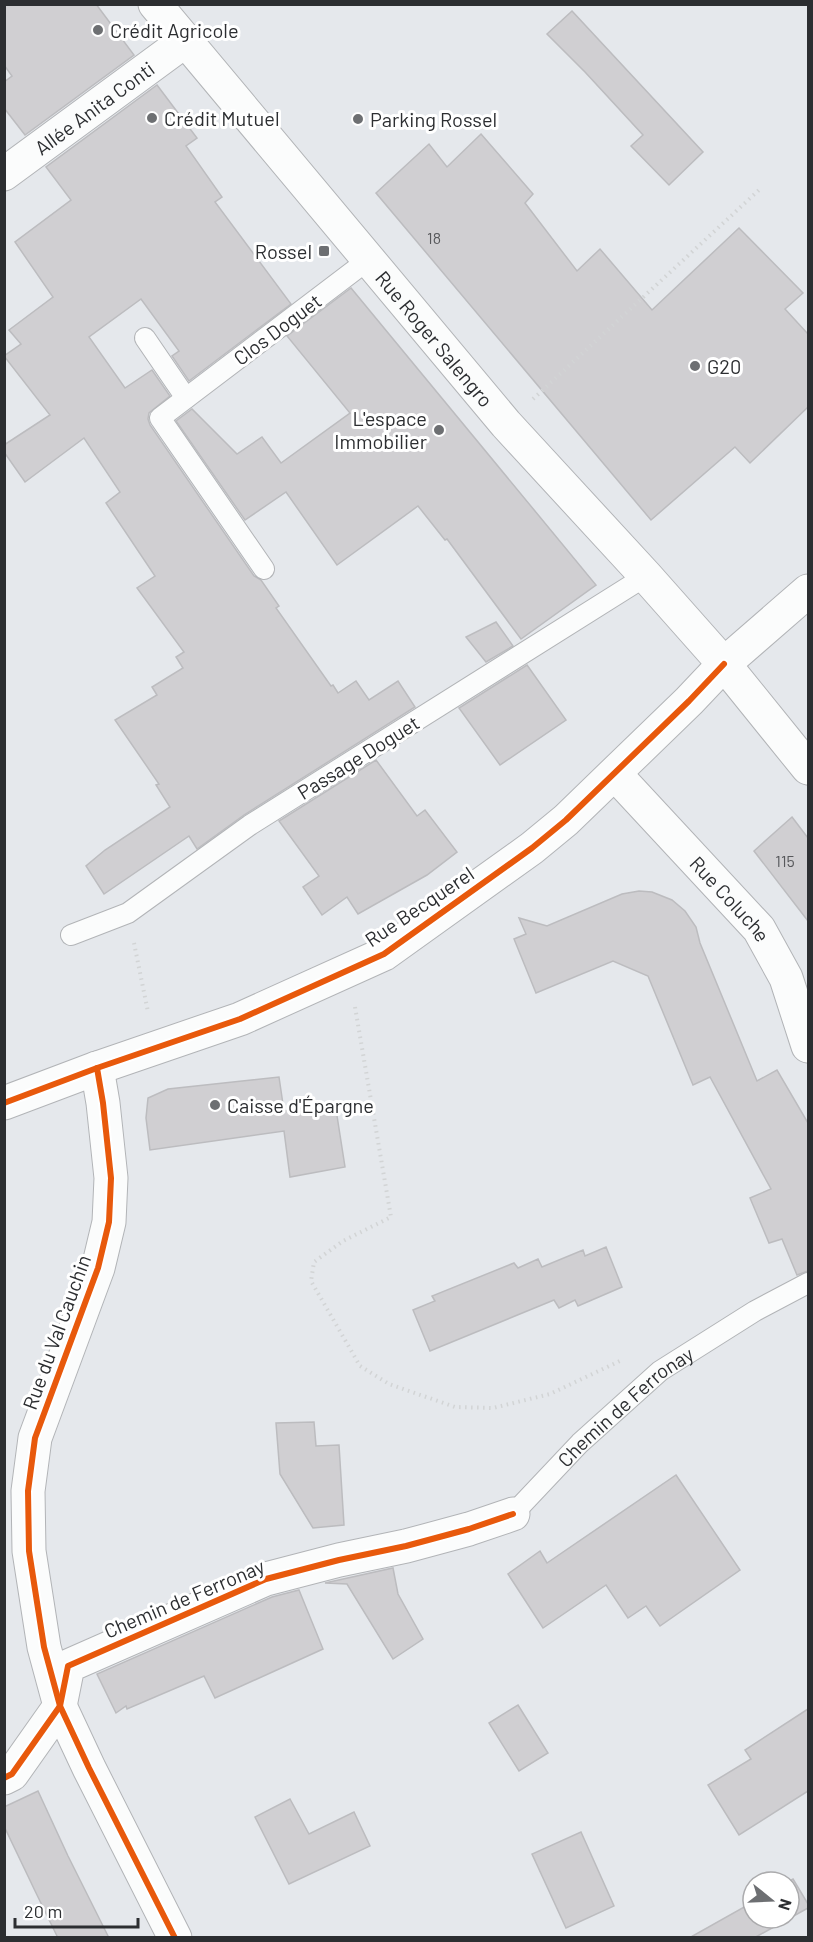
<svg xmlns="http://www.w3.org/2000/svg" width="813" height="1942" font-family="Barlow,sans-serif">
<style>
.building{fill:#d0cfd2;stroke:#bcbcbf;stroke-width:1.5}
.lines{fill:none;stroke-linecap:round;stroke-linejoin:round}
.service-casing{stroke:#b2b4b7;stroke-width:22}
.minor-casing{stroke:#b2b4b7;stroke-width:35}
.secondary-casing{stroke:#b2b4b7;stroke-width:35}
.path{stroke:#d2d4d5;stroke-width:4;stroke-dasharray:1.5 4.5;stroke-linecap:butt}
.service{stroke:#fbfcfc;stroke-width:20}
.minor{stroke:#fbfcfc;stroke-width:33}
.secondary{stroke:#fbfcfc;stroke-width:33}
.cycleway-casing{stroke:#fff;stroke-width:10}
.cycleway{stroke:#e8590c;stroke-width:6}
.poi-dot{fill:#6d6f72;stroke:#fff;stroke-width:2}
.labels{text-anchor:middle;dominant-baseline:central;stroke-width:6;stroke-linejoin:round;paint-order:stroke}
.number-label{font-size:16px;fill:#57585b}
.poi-label{font-size:20px;fill:#2c2e31;stroke:#fff;text-anchor:start}
.street-label{font-size:20px;fill:#2c2e31;stroke:#fff}
</style>
<rect width="100%" height="100%" fill="#e5e8ec"/>
<g class="building">
<polygon points="4,4 96,4 134,55 25,135 4,108 4,82 12,76 4,65"/>
<polygon points="572,11 703,152 669,185 631,146 643,135 585,72 547,34"/>
<polygon points="157,85 197,138 186,146 222,197 215,202 291,304 189,381 172,356 179,351 141,299 89,337 125,388 152,370 170,396 149,413 148,419 150,425 254,576 261,580 279,606 276,608 331,686 333,685 338,693 356,681 369,700 398,681 415,707 244,815 197,849 189,836 104,894 86,866 105,850 170,807 156,785 159,784 115,720 157,695 152,687 183,668 176,657 184,652 137,588 155,576 106,503 120,492 84,438 25,482 4,452 4,445 50,415 4,356 21,344 9,330 53,297 15,242 71,200 46,167"/>
<polygon points="481,134 533,194 525,203 577,271 600,249 652,310 739,228 803,293 785,309 808,334 808,407 750,463 735,447 651,520 376,193 429,144 447,167"/>
<polygon points="351,288 596,585 521,639 447,539 445,540 418,506 337,565 286,492 245,520 176,421 192,409 237,454 262,437 281,463 350,413 287,336"/>
<polygon points="496,622 513,646 486,662 466,637"/>
<polygon points="527,665 566,720 500,765 459,708"/>
<polygon points="376,760 417,816 425,810 457,852 427,875 358,914 347,897 322,915 303,887 319,876 279,821"/>
<polygon points="792,817 808,838 808,921 754,851"/>
<polygon points="639,891 652,892 672,900 685,911 696,927 700,943 757,1081 777,1070 808,1123 808,1271 797,1275 782,1239 769,1243 750,1198 771,1189 710,1077 693,1085 648,976 613,961 536,993 514,939 526,934 519,918 547,926 622,894"/>
<polygon points="279,1077 284,1111 335,1103 345,1167 290,1177 284,1131 150,1150 146,1118 148,1098 168,1089"/>
<polygon points="606,1247 622,1287 578,1306 575,1300 559,1308 554,1300 430,1351 413,1310 435,1301 432,1296 514,1263 518,1268 538,1259 542,1267 583,1250 585,1256"/>
<polygon points="314,1422 316,1446 339,1445 344,1525 313,1528 280,1474 276,1423"/>
<polygon points="676,1475 740,1570 660,1626 646,1606 628,1618 606,1585 543,1628 508,1574 540,1551 547,1563"/>
<polygon points="393,1568 398,1594 423,1639 393,1659 347,1584 325,1583"/>
<polygon points="299,1590 323,1649 215,1698 204,1676 127,1709 126,1706 116,1713 97,1674 272,1597"/>
<polygon points="518,1705 548,1753 519,1771 489,1723"/>
<polygon points="808,1709 808,1791 739,1835 708,1785 751,1759 745,1750"/>
<polygon points="38,1791 68,1856 109,1938 58,1938 37,1895 4,1826 4,1807"/>
<polygon points="290,1799 309,1834 354,1812 370,1846 289,1884 255,1817"/>
<polygon points="581,1832 614,1906 566,1928 532,1854"/>
<polygon points="793,1879 808,1904 808,1908 754,1938 689,1938 753,1902 753,1918 789,1918 788,1882"/>
</g>
<g class="lines">
<defs>
<g id="service">
<polyline points="145,338 186,398"/>
<polyline points="264,569 160,418 368,260"/>
<polyline points="71,935 128,913 250,825 646,576"/>
<path id="s1" d="M513,1514L580,1443L660,1371L755,1311L808,1283"/>
</g>
<g id="minor">
<path id="s2" d="M4,174L185,41"/>
<path id="s3" d="M615,774L759,929L786,978L808,1046"/>
<polyline points="97,1068 103,1103 111,1178 109,1222 98,1268 35,1438 28,1491 29,1551 44,1647 60,1706 89,1768 175,1938"/>
<polyline points="4,1778 12,1774 60,1706 68,1666 266,1579 339,1560 406,1546 469,1529 513,1514"/>
</g>
<g id="secondary">
<path id="s4" d="M155,4L506,424L646,576L724,664L808,768"/>
<polyline points="4,1103 97,1068 240,1019 384,954 532,848 566,820 689,701 724,664 808,591"/>
</g>
</defs>
<use href="#service" class="service-casing"/>
<use href="#minor" class="minor-casing"/>
<use href="#secondary" class="secondary-casing"/>
<g class="path">
<polyline points="533,399 759,190"/>
<polyline points="134,943 148,1012"/>
<polyline points="355,1007 391,1217 343,1241 314,1262 311,1281 360,1366 389,1384 455,1407 493,1408 550,1394 622,1360"/>
</g>
<use href="#service" class="service"/>
<use href="#minor" class="minor"/>
<use href="#secondary" class="secondary"/>
<defs>
<g id="cycleway">
<polyline points="97,1068 103,1103 111,1178 109,1222 98,1268 35,1438 28,1491 29,1551 44,1647 60,1706 89,1768 175,1938"/>
<polyline points="4,1103 97,1068 240,1019 384,954 532,848 566,820 689,701 724,664"/>
<polyline points="4,1778 12,1774 60,1706 68,1666 266,1579 339,1560 406,1546 469,1529 513,1514"/>
</g>
</defs>
<use href="#cycleway" class="cycleway-casing"/>
<use href="#cycleway" class="cycleway"/>
</g>
<g class="poi-dot">
<circle cx="98" cy="30" r="6"/>
<circle cx="152" cy="118" r="6"/>
<circle cx="358" cy="119" r="6"/>
<rect x="318" y="245" width="12" height="12" rx="3"/>
<circle cx="695" cy="366" r="6"/>
<circle cx="439" cy="430" r="6"/>
<circle cx="215" cy="1105" r="6"/>
</g>
<g class="labels">
<g class="number-label">
<text x="434" y="237">18</text>
<text x="785" y="860">115</text>
</g>
<g class="poi-label">
<text x="110" y="30">Crédit Agricole</text>
<text x="164" y="118">Crédit Mutuel</text>
<text x="370" y="119">Parking Rossel</text>
<text x="312" y="251" text-anchor="end">Rossel</text>
<text x="707" y="366">G20</text>
<text x="427" y="418" text-anchor="end">L'espace<tspan x="427" dy="23">Immobilier</tspan></text>
<text x="227" y="1105">Caisse d'Épargne</text>
</g>
<g class="street-label">
<text stroke="none"><textPath href="#s2" startOffset="112">Allée Anita Conti</textPath></text>
<text transform="translate(277 329) rotate(-37)">Clos Doguet</text>
<text stroke="none"><textPath href="#s4" startOffset="436">Rue Roger Salengro</textPath></text>
<text transform="translate(358 757) rotate(-32)">Passage Doguet</text>
<text stroke="none"><textPath href="#s3" startOffset="170">Rue Coluche</textPath></text>
<text transform="translate(419 906) rotate(-34)">Rue Becquerel</text>
<text transform="translate(56 1332) rotate(-70)">Rue du Val Cauchin</text>
<text stroke="none"><textPath href="#s1" startOffset="156">Chemin de Ferronay</textPath></text>
<text transform="translate(184 1598) rotate(-23)">Chemin de Ferronay</text>
</g>
</g>
<rect width="813" height="1942" fill="none" stroke="#2c2e31" stroke-width="12"/>
<g transform="translate(771 1900) rotate(108)"><circle r="28" fill="#ffffff" stroke="#ababad" stroke-width="1.5"/>
<path d="M0-4.5L10 22L0 15L-10 22Z" fill="#6d6f72"/>
<text y="-9" font-size="16" font-weight="bold" text-anchor="middle" fill="#2c2e31">N</text>
</g>
<path d="M15 1918v9h123v-9" fill="none" stroke="#2c2e31" stroke-width="3"/>
<text x="24" y="1918" font-size="18" fill="#2c2e31" stroke="#ffffff" stroke-width="4.5" paint-order="stroke">20 m</text>
</svg>
